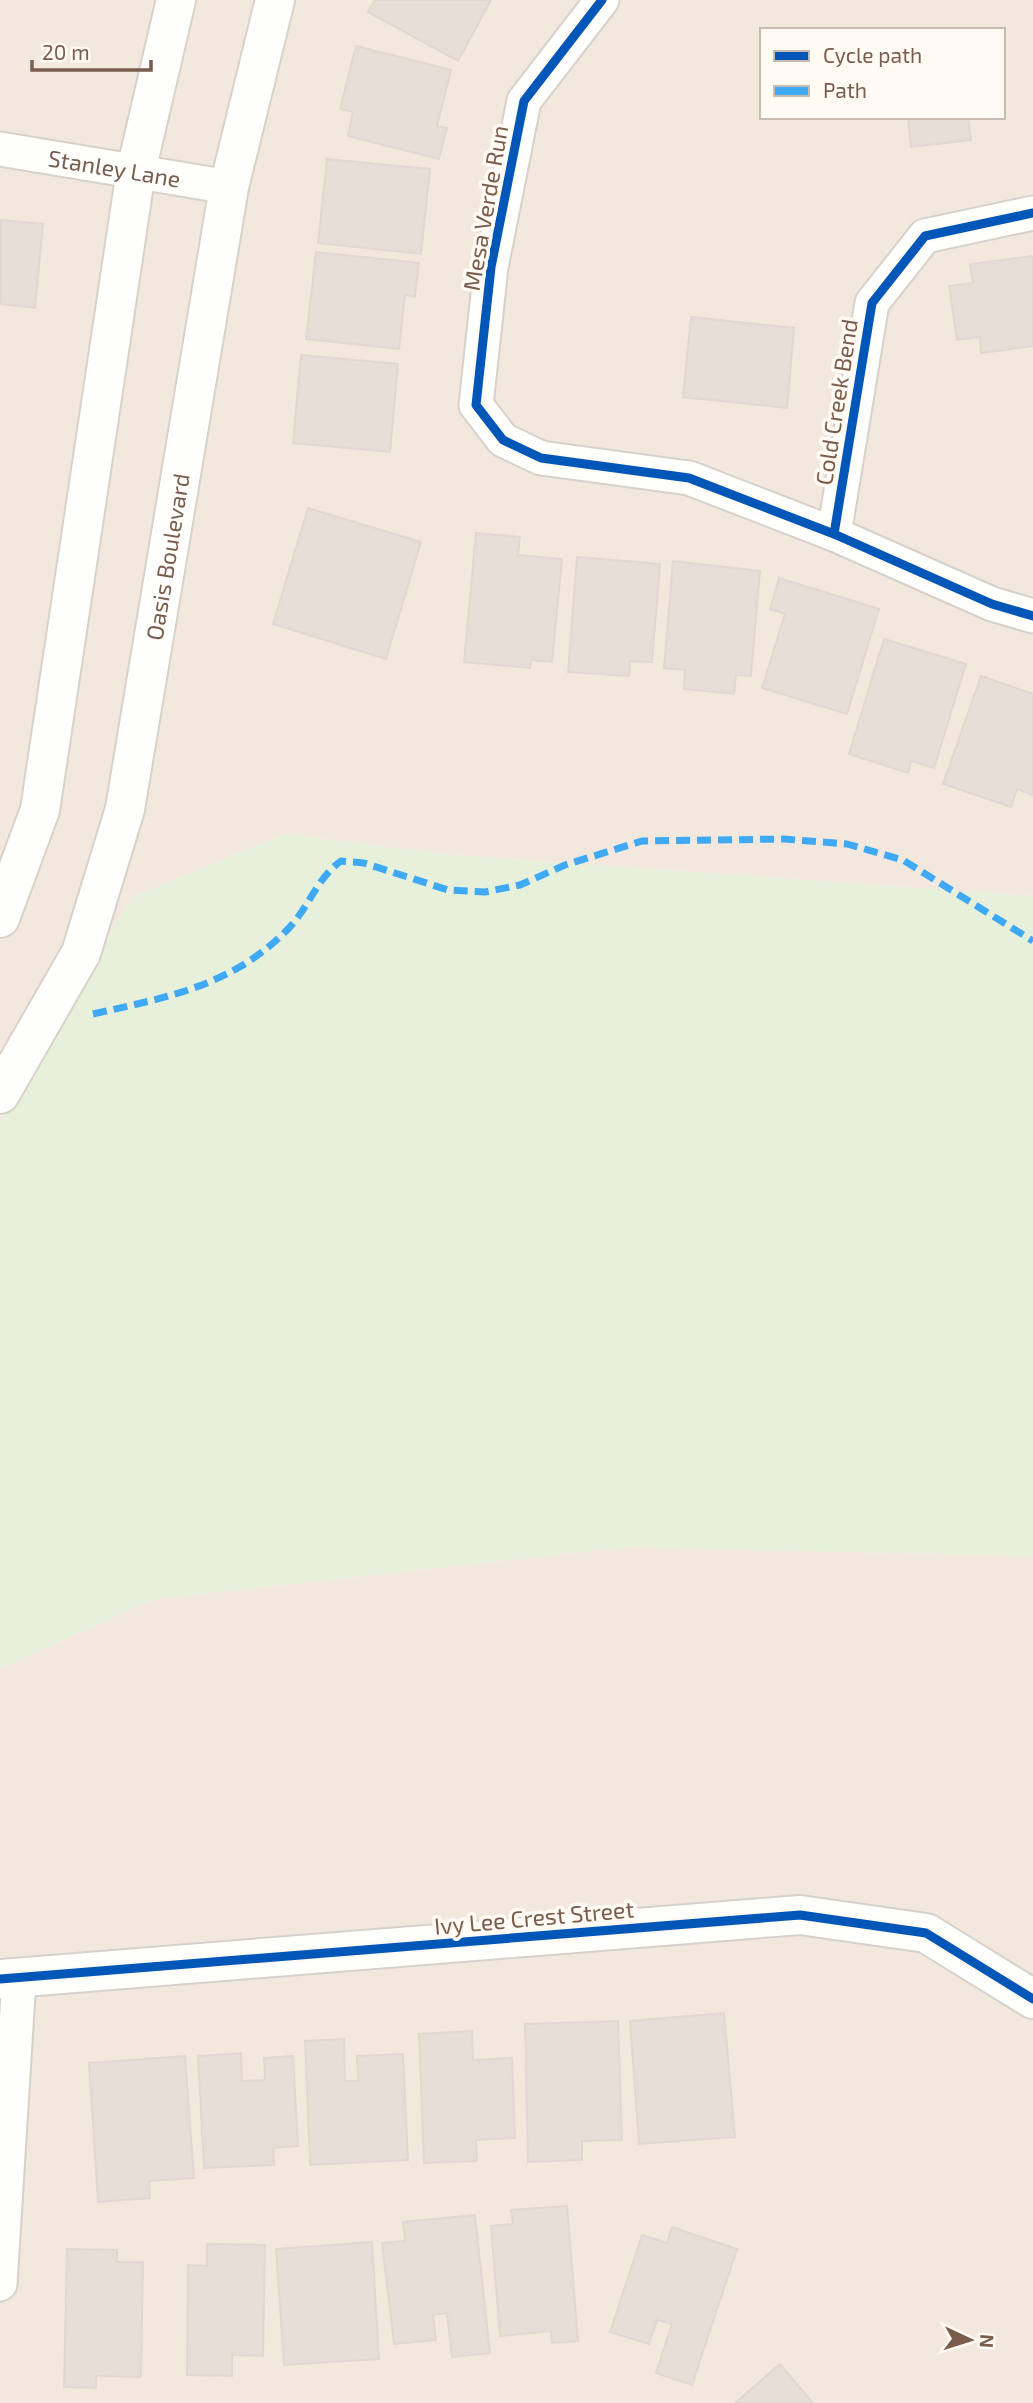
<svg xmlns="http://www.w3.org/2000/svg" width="1033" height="2403" font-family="'Exo 2',sans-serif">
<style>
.residential{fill:#f2e8de;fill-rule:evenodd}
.green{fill:#e7f0db}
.building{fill:#e6ded7;stroke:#e2d8d2;stroke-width:2}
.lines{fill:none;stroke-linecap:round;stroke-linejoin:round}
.minor-casing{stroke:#d7d1cb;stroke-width:37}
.tertiary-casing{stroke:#d7d1cb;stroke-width:42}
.secondary-casing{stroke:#d9d2cb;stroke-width:42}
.minor{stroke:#fefefd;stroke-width:33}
.tertiary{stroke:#fefefd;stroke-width:38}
.secondary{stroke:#fefefd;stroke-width:38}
.quiet{stroke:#3fa9f5;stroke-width:7;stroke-dasharray:14 7;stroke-linecap:butt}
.cycleway-casing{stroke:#fffaf3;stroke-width:13}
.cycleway{stroke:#0057b8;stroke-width:9}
.labels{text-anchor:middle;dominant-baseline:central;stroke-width:7;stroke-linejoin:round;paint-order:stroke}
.street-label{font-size:23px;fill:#7a5c4d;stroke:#fffaf3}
</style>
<rect width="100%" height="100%" fill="#f9f5f0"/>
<g class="residential">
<path d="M0,0H1033V896L451,855L285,834L132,897L0,1122ZM762,30H1003V117H762Z"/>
<polygon points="629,1547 1033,1556 1033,2403 0,2403 0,1669 154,1599"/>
</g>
<polygon class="green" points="285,834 451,855 1033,896 1033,1556 629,1547 154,1599 0,1669 0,1122 132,897"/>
<g class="building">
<polygon points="375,0 491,0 458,61 368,12"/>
<polygon points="356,46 451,70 437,126 447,128 439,159 348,136 353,112 340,109"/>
<polygon points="908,117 968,117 971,140 911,147"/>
<polygon points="327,159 430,169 421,254 318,243"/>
<polygon points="1,220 43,224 35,308 0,304"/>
<polygon points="316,252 419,263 415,297 405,295 399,349 306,339"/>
<polygon points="1033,256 1033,346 981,353 980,337 957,340 949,286 973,283 970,264"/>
<polygon points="691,317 794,328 787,408 683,397"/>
<polygon points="301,355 398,364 390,452 293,443"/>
<polygon points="308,508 421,542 386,659 273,624"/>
<polygon points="476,533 520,537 518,555 562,559 552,662 531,660 530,668 464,662"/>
<polygon points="577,557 660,564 652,662 630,661 629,676 568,672"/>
<polygon points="673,561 760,571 751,676 736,675 734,694 684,689 685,670 664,668"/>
<polygon points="779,578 879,609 847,714 762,688 785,614 770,609"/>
<polygon points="884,639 966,664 934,768 911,761 908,773 849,754"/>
<polygon points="981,676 1033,694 1033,795 1017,789 1011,807 943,784"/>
<polygon points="724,2013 735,2137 639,2144 630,2021"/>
<polygon points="618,2021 622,2140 582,2141 582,2160 528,2162 525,2024"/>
<polygon points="472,2031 473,2060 512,2058 515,2138 476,2140 477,2161 424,2163 419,2034"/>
<polygon points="344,2039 345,2081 358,2081 357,2056 403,2054 408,2160 310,2165 305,2041"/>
<polygon points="241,2053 242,2081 265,2080 264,2058 293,2056 298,2146 273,2148 274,2165 204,2168 198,2056"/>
<polygon points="185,2056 194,2178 149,2181 150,2198 98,2202 89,2063"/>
<polygon points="567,2206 578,2341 552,2343 551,2331 500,2336 491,2226 513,2224 511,2210"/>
<polygon points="475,2215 490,2353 452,2357 447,2313 433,2315 436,2340 394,2344 382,2243 405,2241 403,2222"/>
<polygon points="672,2227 737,2249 692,2385 656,2373 672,2324 657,2320 649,2344 610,2332 642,2235 667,2243"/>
<polygon points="372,2242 379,2359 284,2365 276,2249"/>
<polygon points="207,2244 265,2245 263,2356 232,2355 232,2376 187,2375 188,2265 207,2266"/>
<polygon points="67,2249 117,2250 117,2262 143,2262 141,2377 96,2376 96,2388 64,2387"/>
<polygon points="780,2364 813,2403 735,2403"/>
</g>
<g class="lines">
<defs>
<g id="minor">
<polyline points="602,0 524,101 491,267 476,405 503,440 541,458 689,478 834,534 992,604 1033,616"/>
<path id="s1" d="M0,149L229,187"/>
<polyline points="834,534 872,303 925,236 1033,213"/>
<polyline points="0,2284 19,1978"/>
</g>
<polyline id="tertiary" points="0,1979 800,1915 926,1933 1033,1999"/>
<g id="secondary">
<polyline points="0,918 40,810 136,171 176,0"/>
<path id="s2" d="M0,1094L81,953L125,809L229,187L275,0"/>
</g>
</defs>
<use href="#minor" class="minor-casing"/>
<use href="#tertiary" class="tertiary-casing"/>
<use href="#secondary" class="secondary-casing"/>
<use href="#minor" class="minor"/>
<use href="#tertiary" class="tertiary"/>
<use href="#secondary" class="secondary"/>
<path class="quiet" d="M93,1014C168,997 233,986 289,928C309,907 317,878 341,861L364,863L448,890L485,892L520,885L565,865L642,841L784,839L847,844L903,860L1033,941"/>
<defs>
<g id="cycleway">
<polyline points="602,0 524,101 491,267 476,405 503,440 541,458 689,478 834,534 992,604 1033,616"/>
<polyline points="834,534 872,303 925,236 1033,213"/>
<polyline points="0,1979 800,1915 926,1933 1033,1999"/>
</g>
</defs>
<use href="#cycleway" class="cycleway-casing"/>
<use href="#cycleway" class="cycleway"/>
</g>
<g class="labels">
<g class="street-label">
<text stroke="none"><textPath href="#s1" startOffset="116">Stanley Lane</textPath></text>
<text transform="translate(485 208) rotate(-80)">Mesa Verde Run</text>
<text transform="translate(836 402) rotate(-81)">Cold Creek Bend</text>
<text stroke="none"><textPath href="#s2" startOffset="569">Oasis Boulevard</textPath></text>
<text transform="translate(534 1917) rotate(-5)">Ivy Lee Crest Street</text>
</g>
</g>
<rect x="760" y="28" width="245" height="91" fill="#fffaf3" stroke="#cabbb1" stroke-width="2"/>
<rect x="774" y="51" width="35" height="10" fill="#0057b8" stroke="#cabbb1" stroke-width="2"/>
<text x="823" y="63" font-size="21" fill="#7a5c4d">Cycle path</text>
<rect x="774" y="86" width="35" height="10" fill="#3fa9f5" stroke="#cabbb1" stroke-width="2"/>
<text x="823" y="98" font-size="21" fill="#7a5c4d">Path</text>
<g transform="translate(970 2340) rotate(94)" stroke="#fffaf3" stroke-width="5" paint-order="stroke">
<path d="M0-5L12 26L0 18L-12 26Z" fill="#7a5c4d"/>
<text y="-10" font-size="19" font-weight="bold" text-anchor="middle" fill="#7a5c4d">N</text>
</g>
<path d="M32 60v10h119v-10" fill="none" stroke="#7a5c4d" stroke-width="3.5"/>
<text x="42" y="60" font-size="21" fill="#7a5c4d" stroke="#fffaf3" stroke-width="5" paint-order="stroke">20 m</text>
</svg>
